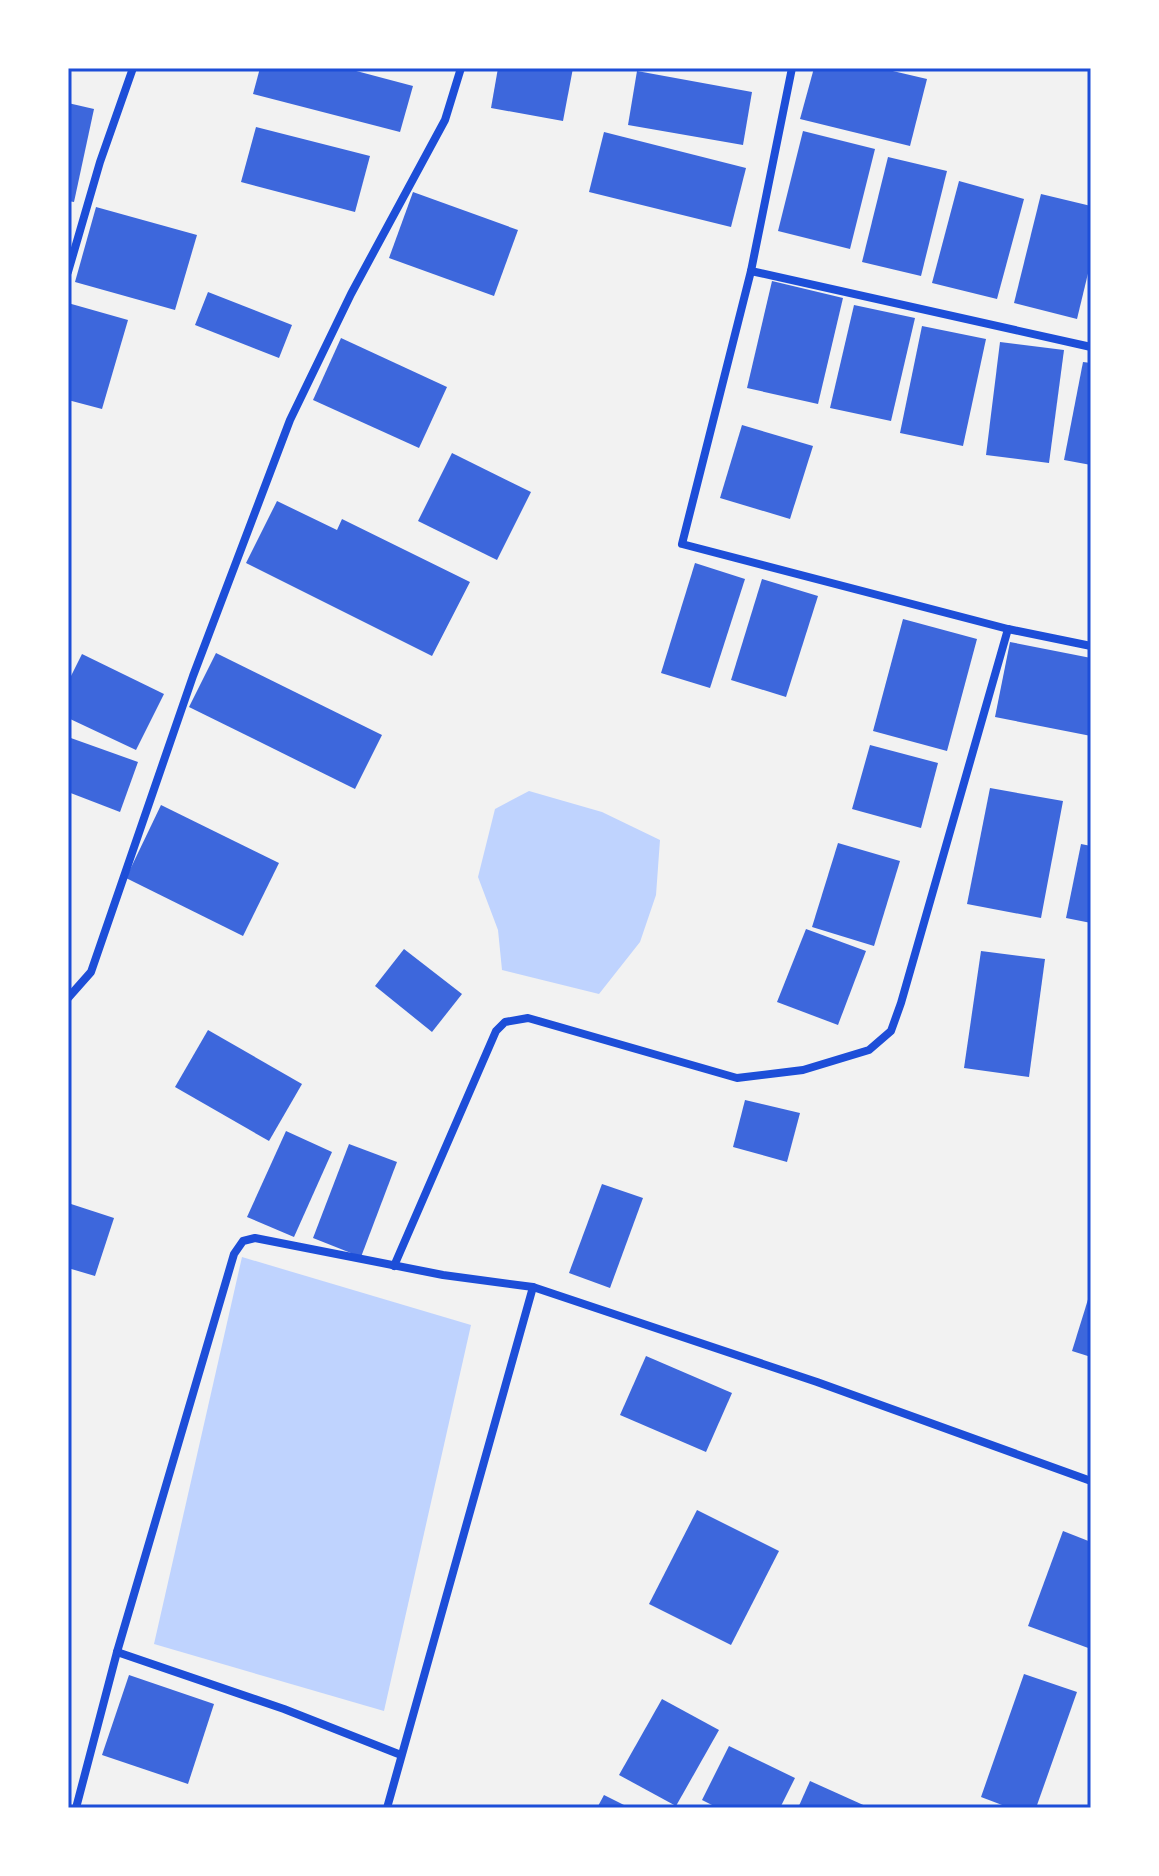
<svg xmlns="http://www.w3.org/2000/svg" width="1159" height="1876" font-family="Georgia,serif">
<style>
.water{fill:#bfd3fe}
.building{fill:#3d67dc}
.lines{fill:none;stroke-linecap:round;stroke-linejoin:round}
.minor{stroke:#1d4ed8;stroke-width:8}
.neatline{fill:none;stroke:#1d4ed8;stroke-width:3}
</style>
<rect width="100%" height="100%" fill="#f2f2f2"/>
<g class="water">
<polygon points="529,791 602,812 660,840 656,895 640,942 599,994 502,970 498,930 478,877 495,809"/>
<polygon points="242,1257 471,1325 384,1711 154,1644"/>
</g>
<g class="building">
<polygon points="260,68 345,68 413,86 400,132 253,94"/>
<polygon points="498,68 573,68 563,121 491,108"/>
<polygon points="814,68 880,68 927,79 910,146 800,119"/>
<polygon points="637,71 752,92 743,145 628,125"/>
<polygon points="68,103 94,109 74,202 68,201"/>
<polygon points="256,127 370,156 355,212 241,182"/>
<polygon points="803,131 875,149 850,249 778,231"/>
<polygon points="604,132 746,168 731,227 589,192"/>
<polygon points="888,157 947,171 921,276 862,262"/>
<polygon points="959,181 1024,199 997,299 932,283"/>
<polygon points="413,192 518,230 494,296 389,258"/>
<polygon points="1041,194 1091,206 1091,261 1077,319 1014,303"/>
<polygon points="96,207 197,235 175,310 75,282"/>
<polygon points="772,281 843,298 818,404 747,388"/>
<polygon points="208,292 292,325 279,358 195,325"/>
<polygon points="68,303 128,320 102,409 68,400"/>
<polygon points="854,305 915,318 891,421 830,408"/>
<polygon points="922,326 986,339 963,446 900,433"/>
<polygon points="341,338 447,387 419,448 313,400"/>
<polygon points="1000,342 1064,350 1049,463 986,455"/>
<polygon points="1083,362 1091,363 1091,465 1064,460"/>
<polygon points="742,425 813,446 790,519 720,498"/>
<polygon points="452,453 531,492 497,560 418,521"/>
<polygon points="277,501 337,530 342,519 470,582 432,656 246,563"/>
<polygon points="695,563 745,579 710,688 661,673"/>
<polygon points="762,579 818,596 786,697 731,680"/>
<polygon points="903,619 977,639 947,751 873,731"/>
<polygon points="1010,642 1091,658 1091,736 995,717"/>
<polygon points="216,653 382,735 355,789 189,707"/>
<polygon points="82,654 164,694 136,750 68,718 68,682"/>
<polygon points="68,737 138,762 120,812 68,792"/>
<polygon points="870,745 938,763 921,828 852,809"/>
<polygon points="990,788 1063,801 1041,918 967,904"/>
<polygon points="161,805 279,863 243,936 126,878"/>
<polygon points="838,843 900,861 874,946 812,927"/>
<polygon points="1081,844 1091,846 1091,923 1066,918"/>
<polygon points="806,929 866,951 838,1025 777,1002"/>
<polygon points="404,949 462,994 432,1032 375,986"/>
<polygon points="981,951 1045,959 1029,1077 964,1068"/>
<polygon points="208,1030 302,1084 269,1141 175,1087"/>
<polygon points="745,1100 800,1113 787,1162 733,1147"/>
<polygon points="286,1131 332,1152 294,1237 247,1217"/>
<polygon points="349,1144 397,1162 361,1257 313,1238"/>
<polygon points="602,1184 643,1198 610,1288 569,1273"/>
<polygon points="68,1203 114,1218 95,1276 68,1268"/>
<polygon points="1090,1293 1091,1293 1091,1357 1072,1351"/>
<polygon points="646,1356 732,1393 706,1452 620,1415"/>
<polygon points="697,1510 779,1551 731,1645 649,1604"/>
<polygon points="1063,1531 1091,1542 1091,1649 1028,1626"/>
<polygon points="1024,1674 1077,1692 1036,1808 1010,1808 981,1797"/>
<polygon points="129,1675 214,1704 188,1784 102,1755"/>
<polygon points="662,1699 719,1730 676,1806 619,1775"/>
<polygon points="729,1746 795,1778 780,1808 718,1808 702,1800"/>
<polygon points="810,1781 870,1808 798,1808"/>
<polygon points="604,1795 630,1808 597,1808"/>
</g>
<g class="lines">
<g class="minor">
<polyline points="792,68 751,271 682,544 1008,629 1091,646"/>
<polyline points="751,271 1091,347"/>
<polyline points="68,272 100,162 133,68"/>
<polyline points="68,998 91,972 193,676 290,420 351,294 445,120 461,68"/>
<polyline points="394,1266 496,1031 505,1022 528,1018 737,1078 803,1070 869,1050 891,1031 901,1003 1008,629"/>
<polyline points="401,1755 284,1709 117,1652 234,1254 243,1241 255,1238 443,1275 533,1287 817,1382 1091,1481"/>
<polyline points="76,1808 117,1652"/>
<polyline points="387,1808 533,1287"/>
</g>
</g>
<rect width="1159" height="1876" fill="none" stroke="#ffffff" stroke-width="140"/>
<rect x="70" y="70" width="1019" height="1736" class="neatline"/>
</svg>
